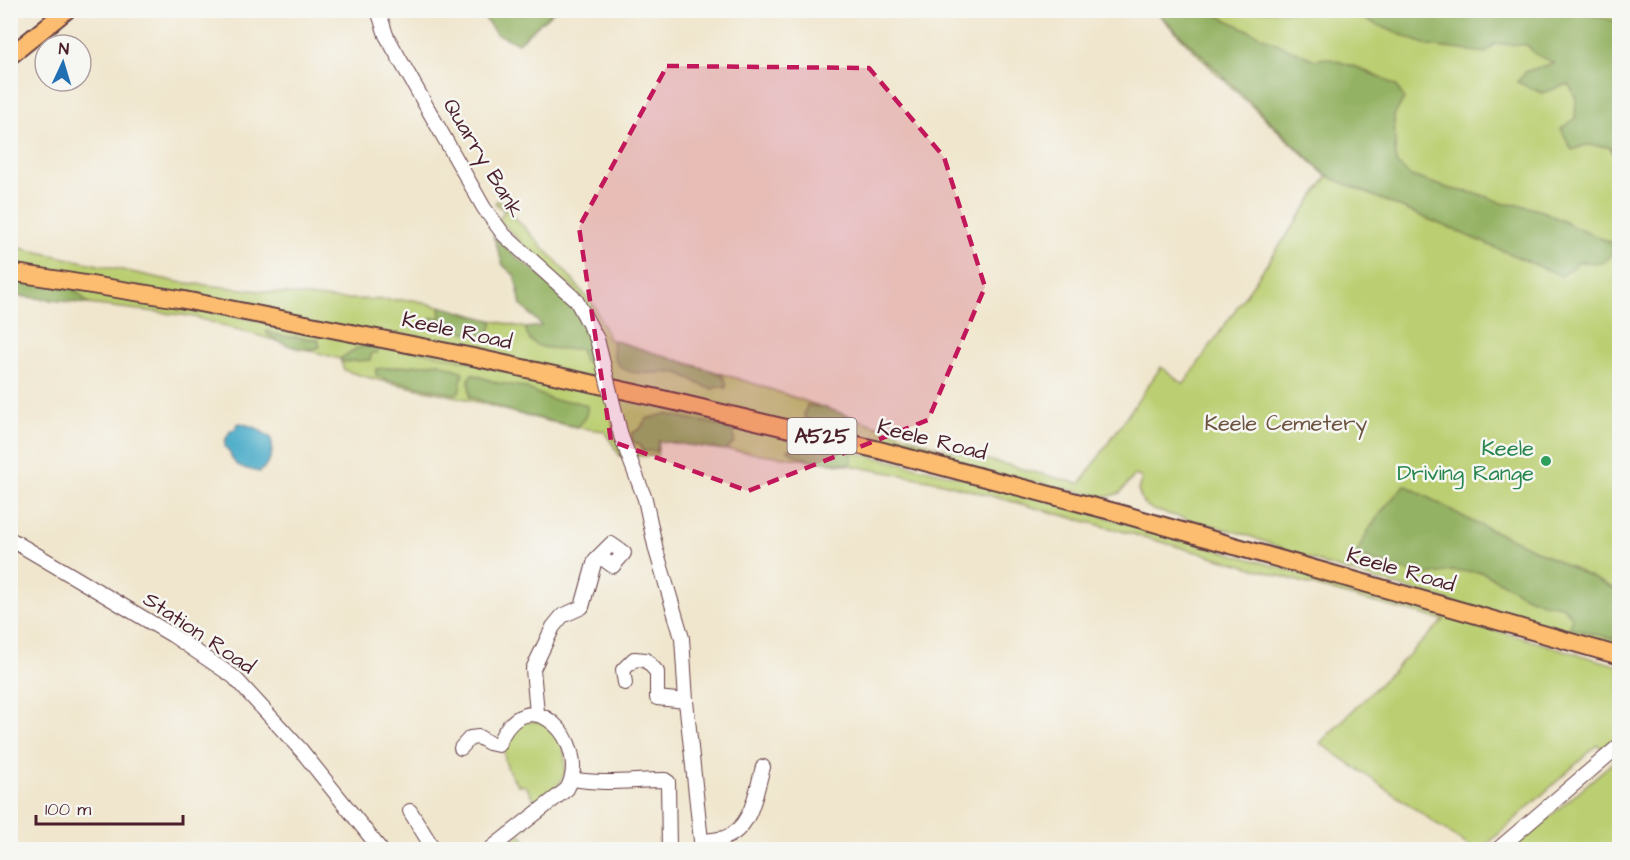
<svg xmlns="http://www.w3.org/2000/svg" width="1630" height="860" font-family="'Architects Daughter',sans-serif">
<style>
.green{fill:#bbcf72;stroke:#82774e;stroke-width:1.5}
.forest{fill:#94b264;stroke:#6f6848;stroke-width:1.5}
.water{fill:#49abc8;stroke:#4a657a;stroke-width:1.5}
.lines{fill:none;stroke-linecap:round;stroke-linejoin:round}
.minor-casing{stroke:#633d43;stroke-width:16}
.major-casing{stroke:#633d43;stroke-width:20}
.minor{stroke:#fff;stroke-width:14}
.major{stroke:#fcbd6f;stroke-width:16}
.minor-bridge-casing{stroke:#633d43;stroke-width:16;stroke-linecap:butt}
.minor-bridge{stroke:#fff;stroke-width:14}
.marked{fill:#c2185b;fill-opacity:0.2;stroke:#c2185b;stroke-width:4.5;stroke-dasharray:12 8;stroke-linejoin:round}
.leisure-dot{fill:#2e9e5b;stroke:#f6f6f2;stroke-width:2}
.labels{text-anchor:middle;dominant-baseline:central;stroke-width:5;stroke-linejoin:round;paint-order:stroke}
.shield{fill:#f6f6f2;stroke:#7e6067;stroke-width:1.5}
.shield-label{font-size:21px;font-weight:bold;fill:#4a1f2b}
.street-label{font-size:22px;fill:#4a1f2b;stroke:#f6f6f2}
.park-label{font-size:22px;fill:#6c5440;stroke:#f6f6f2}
.leisure-label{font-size:22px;fill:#27864d;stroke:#f6f6f2;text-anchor:end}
</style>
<rect width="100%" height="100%" fill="#f6f6f2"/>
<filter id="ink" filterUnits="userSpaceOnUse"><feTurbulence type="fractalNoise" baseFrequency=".0167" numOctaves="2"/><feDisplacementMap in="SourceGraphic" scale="12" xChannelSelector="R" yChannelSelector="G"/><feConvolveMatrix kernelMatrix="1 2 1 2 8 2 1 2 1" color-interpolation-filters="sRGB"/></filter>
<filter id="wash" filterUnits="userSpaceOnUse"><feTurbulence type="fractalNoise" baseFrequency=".008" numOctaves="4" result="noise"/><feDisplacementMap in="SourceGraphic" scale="24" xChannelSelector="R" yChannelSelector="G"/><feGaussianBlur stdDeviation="1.35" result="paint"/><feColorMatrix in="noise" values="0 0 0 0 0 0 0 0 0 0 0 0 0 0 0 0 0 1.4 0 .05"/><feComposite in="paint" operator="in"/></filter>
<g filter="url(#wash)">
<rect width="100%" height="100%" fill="#f0e6cd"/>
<g class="green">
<polygon points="1155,11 1619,11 1619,651 1327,565 1244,534 1153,510 1143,503 1138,490 1142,478 1135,475 1120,493 1107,497 1076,491 11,265 10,246 178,282 335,299 414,300 486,319 587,342 597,339 582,300 573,288 536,258 499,220 504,211 495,203 498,200 559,264 595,307 609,339 758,385 935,446 1080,484 1161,367 1184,384 1327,177 1213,70"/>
<path d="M11,279L127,295L458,359L1002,487L1619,666V735L1602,748L1597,745L1482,849H1473L1320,743L1444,620L1368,601L1151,539L939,482L847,465L659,441L657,456H620L604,431C557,426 511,411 465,399C425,389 383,384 344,370L340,359L190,316L11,295Z"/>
<path d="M529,721C537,721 545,722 551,728C563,737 569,764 563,777C560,785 553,790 547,795C543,799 541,801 535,801L526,786L518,785C499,762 497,733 529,721Z"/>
<polygon points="1619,757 1619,849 1512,849"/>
<polygon points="521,834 531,849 498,850"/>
</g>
<g class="forest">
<polygon points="1573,10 1619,22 1619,164 1610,147 1586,145 1572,150 1561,129 1575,118 1576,99 1569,84 1542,93 1517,82 1527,71 1554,63 1535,54 1527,45 1495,44 1486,53 1429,46 1365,20 1359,11"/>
<polygon points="460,11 554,11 518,43 496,34 481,13 465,15"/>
<polygon points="1156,11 1208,11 1273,42 1315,60 1327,58 1359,68 1396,85 1404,98 1394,116 1396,163 1411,176 1451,189 1479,194 1505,204 1521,205 1545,212 1574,227 1613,243 1615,252 1603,263 1579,262 1562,276 1327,176"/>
<path d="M493,235L516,257L538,273L572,305L588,335L595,361H584L580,349C562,348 527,354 526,328L542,326L521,305L515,276L503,265Z"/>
<polygon points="11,279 73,288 89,304 11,295"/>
<path d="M440,306L493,321L491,329L486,335C468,336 464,330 448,326C443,325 435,327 429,326L428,322L431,318L441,317Z"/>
<path d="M267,331L282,336L318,339L320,347C304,354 280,344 267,334Z"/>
<path d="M612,340L721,374L726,382V388L717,386L713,389C699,387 693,378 680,374C664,368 625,383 615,359C613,353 613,346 612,340Z"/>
<polygon points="373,345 379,348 377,353 372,353 370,360 342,362 340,359 357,348"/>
<polygon points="439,363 463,372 459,392 455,394 388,380 376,375 376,369"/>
<path d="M472,374L498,383L524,387L552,400L577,402L587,406C588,415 584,421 577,427L515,413L470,397L469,378Z"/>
<polygon points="807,405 823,407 855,418 854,428 844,435 828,432 822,424 806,419 804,415"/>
<polygon points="665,414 720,425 734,433 734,443 725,450 659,441 657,451 643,451 640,445 632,441 632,433 640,429 646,419"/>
<path d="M808,442C824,442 839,444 852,453V463C845,466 841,462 834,462C816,461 803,461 788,450Z"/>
<path d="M1405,485L1475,523L1517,541L1619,591V640L1569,628L1572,616L1562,606L1543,603L1527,597L1482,572L1451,571L1424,576L1356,555C1367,528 1384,507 1405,485Z"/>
</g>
<path class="water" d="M241,423L256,428L271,438C274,453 271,461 260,472C251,470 237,468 233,460C230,454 230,451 225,447V441L230,431L235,429L237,424Z"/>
</g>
<g filter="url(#ink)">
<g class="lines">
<defs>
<g id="minor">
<polyline points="378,10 386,35 484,208 504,235 576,300 597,339"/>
<polyline points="621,436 645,499 656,550 682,638 686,701 702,850"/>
<polyline points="10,539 172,635 234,677 301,750 381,850"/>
<polyline points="625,683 623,670 634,659 646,660 657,672 657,698 686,701"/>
<polyline points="537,713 533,669 553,627 562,616 582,607 595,560 611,544 624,553 613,566 599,556"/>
<path d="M461,748L470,738L479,737L489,743L498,745C527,673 593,744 567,789L489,850"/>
<path d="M573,779C603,785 634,780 665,780L668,782L669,850"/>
<polyline points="410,811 434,850"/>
<path d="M701,842C708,840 717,840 724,838C752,829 756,791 763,767"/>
<polyline points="1497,850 1620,745"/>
</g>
<g id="major">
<polyline points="10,56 67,10"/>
<polyline points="10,272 179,299 473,357 676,402 879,450 1122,514 1620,656"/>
</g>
</defs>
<use href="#minor" class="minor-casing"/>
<use href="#major" class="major-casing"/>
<use href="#minor" class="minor"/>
<use href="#major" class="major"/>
<defs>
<polyline id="minor-bridge" points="597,339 621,436"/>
</defs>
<use href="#minor-bridge" class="minor-bridge-casing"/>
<use href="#minor-bridge" class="minor-bridge"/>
</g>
</g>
<path class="marked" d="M667,66L869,68L944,157L985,287L928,420L748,491L611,441L579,227Z"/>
<circle class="leisure-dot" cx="1546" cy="461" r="6"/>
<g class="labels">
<rect class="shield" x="787.5" y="418" width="69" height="36" rx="4.5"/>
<g class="shield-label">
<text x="822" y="436">A525</text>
</g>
<g class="street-label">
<text transform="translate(483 158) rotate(59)">Quarry Bank</text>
<text transform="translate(457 331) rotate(12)">Keele Road</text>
<text transform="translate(932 440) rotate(14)">Keele Road</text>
<text transform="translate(1401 570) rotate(16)">Keele Road</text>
<text transform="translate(199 633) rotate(34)">Station Road</text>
</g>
<g class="park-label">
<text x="1286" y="423">Keele Cemetery</text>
</g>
<g class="leisure-label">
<text x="1534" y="448">Keele<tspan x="1534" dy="25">Driving Range</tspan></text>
</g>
</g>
<rect width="1630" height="860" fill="none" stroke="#f6f6f2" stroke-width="36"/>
<g transform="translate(63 63) rotate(4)"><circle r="28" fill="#f6f6f2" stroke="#b1a0a2" stroke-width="1.5"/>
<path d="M0-4.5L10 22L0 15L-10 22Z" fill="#1f6fb2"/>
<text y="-9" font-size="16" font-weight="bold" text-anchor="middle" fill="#4a1f2b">N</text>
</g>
<path d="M36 815v9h147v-9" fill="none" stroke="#4a1f2b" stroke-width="3"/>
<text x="45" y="815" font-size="18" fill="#4a1f2b" stroke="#f6f6f2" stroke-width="4.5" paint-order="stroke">100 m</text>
</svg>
